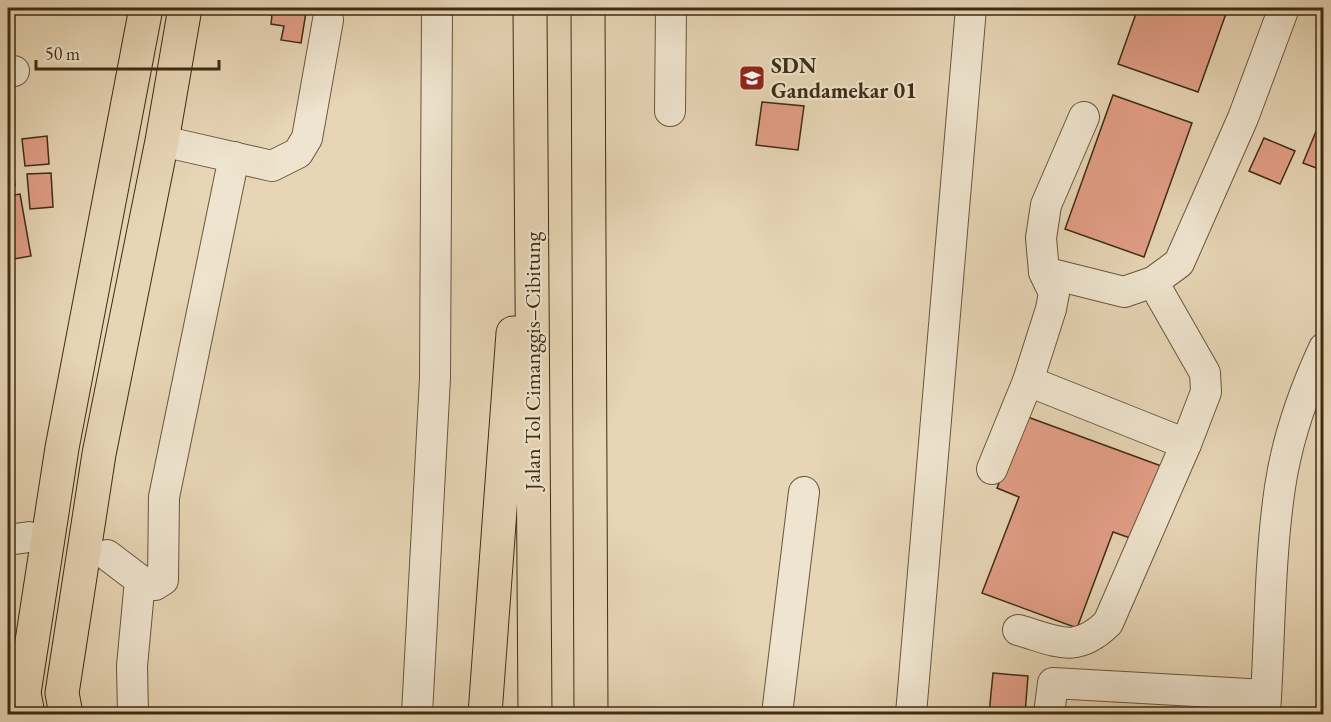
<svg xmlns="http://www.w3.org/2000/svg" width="1331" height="722" font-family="'EB Garamond',serif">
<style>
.building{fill:#e29e87;stroke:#3e2c13;stroke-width:1.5}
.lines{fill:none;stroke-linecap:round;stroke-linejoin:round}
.minor-casing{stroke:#68563c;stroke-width:32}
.highway-casing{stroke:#3e2c13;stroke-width:35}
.minor{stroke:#efe4cf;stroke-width:30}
.highway{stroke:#e7d5b5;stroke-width:33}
.labels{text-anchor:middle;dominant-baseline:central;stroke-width:4.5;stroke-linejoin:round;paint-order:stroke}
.poi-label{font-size:22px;font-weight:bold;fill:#3e2c13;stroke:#efe4cf;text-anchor:start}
.street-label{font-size:22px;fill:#3e2c13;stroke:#efe4cf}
</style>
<rect width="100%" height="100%" fill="#e7d5b5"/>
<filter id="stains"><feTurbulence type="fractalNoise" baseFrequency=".00333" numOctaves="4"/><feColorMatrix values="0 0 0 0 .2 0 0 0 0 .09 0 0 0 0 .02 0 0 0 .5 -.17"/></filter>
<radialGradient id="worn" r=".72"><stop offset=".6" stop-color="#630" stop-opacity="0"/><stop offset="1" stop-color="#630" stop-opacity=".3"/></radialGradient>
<g class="building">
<polygon points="260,8 300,8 300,11 306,12 301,43 281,40 284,26 271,24 272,15 259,13"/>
<polygon points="1138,8 1228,8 1198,92 1118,64"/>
<polygon points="1113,95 1192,123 1144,257 1065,229"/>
<polygon points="762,102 804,106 798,150 756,145"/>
<polygon points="1324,112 1324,171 1303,163"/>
<polygon points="47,136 49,164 25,166 22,139"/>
<polygon points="1264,138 1295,151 1280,184 1249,171"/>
<polygon points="11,147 15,185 8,186 8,148"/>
<polygon points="51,173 53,207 30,209 27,174"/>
<polygon points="20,194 31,256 8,260 8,196"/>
<polygon points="8,304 14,335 8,337"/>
<polygon points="1025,416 1164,467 1136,540 1113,532 1077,628 982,593 1019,497 997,488"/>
<polygon points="993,673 1028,676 1025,714 989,714"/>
</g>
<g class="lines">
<defs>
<g id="minor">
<polyline points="8,72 14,71"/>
<polyline points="670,111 671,8"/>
<polyline points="1084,117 1046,205 1041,238 1044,272 1124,292 1153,282 1179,263 1243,118 1284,8"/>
<polyline points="162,141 272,166 298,153 307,138 328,20"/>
<polyline points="1028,381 1186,444"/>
<polyline points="992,469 1028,381 1051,309 1054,293 1044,272"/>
<polyline points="8,540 29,537"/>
<polyline points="107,555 140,580 155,585 163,580 164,497 234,157"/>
<path d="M1018,630C1057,641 1075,655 1108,623L1186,444L1206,392L1205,373L1153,282"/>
<polyline points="133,714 132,666 140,580"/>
<polyline points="417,714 435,378 437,8"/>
<polyline points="777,714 804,492"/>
<polyline points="911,714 971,8"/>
<polyline points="1049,714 1053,683 1266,695"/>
<path d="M1265,714C1270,639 1269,562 1280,487C1287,440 1304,391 1324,348"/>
</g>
<g id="highway">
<polyline points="530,8 535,714"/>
<polyline points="588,8 591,714"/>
<polyline points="28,714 24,693 62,448 146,8"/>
<polyline points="66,714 62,693 99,454 162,141 185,8"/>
<polyline points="485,714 513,333"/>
</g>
</defs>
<use href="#minor" class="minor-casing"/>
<use href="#highway" class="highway-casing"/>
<use href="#minor" class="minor"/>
<use href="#highway" class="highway"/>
</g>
<defs>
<symbol id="school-square" viewBox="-11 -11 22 22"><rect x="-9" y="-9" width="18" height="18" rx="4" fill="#8f2418" stroke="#efe4cf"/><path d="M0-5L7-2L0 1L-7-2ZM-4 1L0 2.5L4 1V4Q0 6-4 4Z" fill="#fff"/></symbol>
</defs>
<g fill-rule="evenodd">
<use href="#school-square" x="737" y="63" width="30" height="30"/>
</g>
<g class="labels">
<g class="poi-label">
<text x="771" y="65">SDN<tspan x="771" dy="25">Gandamekar 01</tspan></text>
</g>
<g class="street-label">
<text transform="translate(532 361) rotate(-90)">Jalan Tol Cimanggis–Cibitung</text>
</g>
</g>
<rect width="1331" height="722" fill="none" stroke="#e7d5b5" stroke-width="30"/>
<rect x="9" y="9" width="1313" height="704" fill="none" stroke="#3e2c13" stroke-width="3"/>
<rect x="15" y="15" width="1301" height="692" fill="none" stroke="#3e2c13" stroke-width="1.5"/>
<path d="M36 60v9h183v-9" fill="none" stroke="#3e2c13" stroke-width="3"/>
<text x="45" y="60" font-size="18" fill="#3e2c13" stroke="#efe4cf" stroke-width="4.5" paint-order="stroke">50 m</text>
<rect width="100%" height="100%" filter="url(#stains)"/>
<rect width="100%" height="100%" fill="url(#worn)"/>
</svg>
